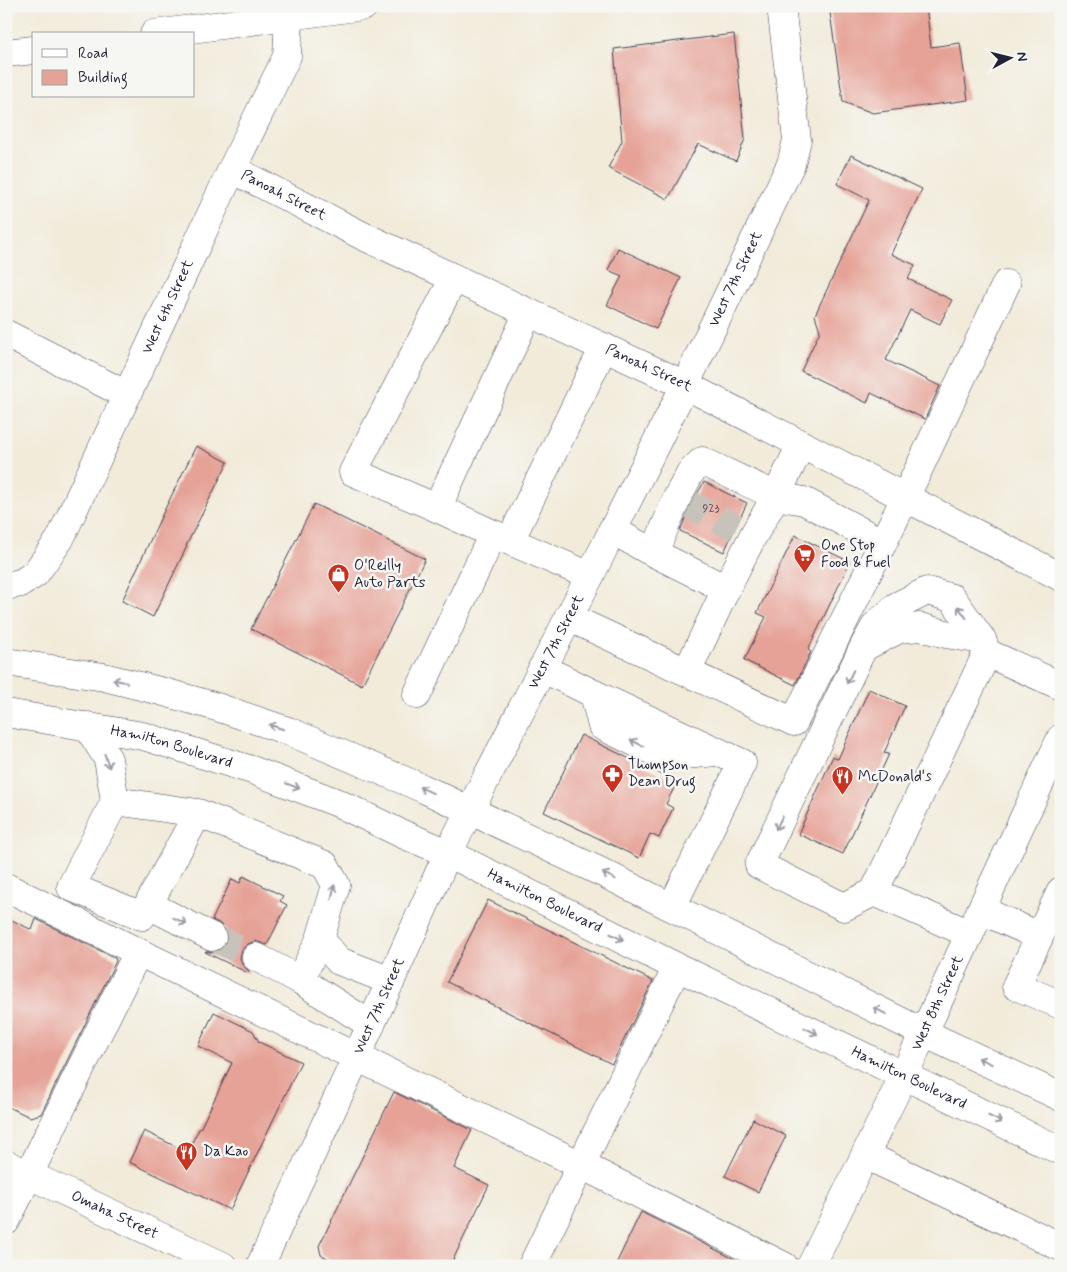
<svg xmlns="http://www.w3.org/2000/svg" width="1067" height="1272" font-family="Mynerve,sans-serif">
<style>
.building{fill:#e6a297}
.lines{fill:none;stroke-linecap:round;stroke-linejoin:round}
.minor-tunnel{stroke:#c8c3ba;stroke-width:28;stroke-dasharray:28 14;stroke-linecap:butt}
.minor-casing{stroke:#414053;stroke-width:29}
.major-casing{stroke:#414053;stroke-width:29}
.minor{stroke:#fff;stroke-width:28}
.major{stroke:#fff;stroke-width:28}
.oneway{stroke:#9c9ca7}
.labels{text-anchor:middle;dominant-baseline:central;stroke-width:5;stroke-linejoin:round;paint-order:stroke}
.number-label{font-size:12px;fill:#534252}
.street-label{font-size:15px;fill:#22223b;stroke:#f6f6f2}
.poi-label{font-size:15px;fill:#22223b;stroke:#f6f6f2;text-anchor:start}
</style>
<rect width="100%" height="100%" fill="#f6f6f2"/>
<filter id="ink" filterUnits="userSpaceOnUse"><feTurbulence type="fractalNoise" baseFrequency=".02" numOctaves="2"/><feDisplacementMap in="SourceGraphic" scale="10" xChannelSelector="R" yChannelSelector="G"/><feConvolveMatrix kernelMatrix="1 2 1 2 8 2 1 2 1" color-interpolation-filters="sRGB"/></filter>
<filter id="wash" filterUnits="userSpaceOnUse"><feTurbulence type="fractalNoise" baseFrequency=".0096" numOctaves="4" result="noise"/><feDisplacementMap in="SourceGraphic" scale="20" xChannelSelector="R" yChannelSelector="G"/><feGaussianBlur stdDeviation="1.12" result="paint"/><feColorMatrix in="noise" values="0 0 0 0 0 0 0 0 0 0 0 0 0 0 0 0 0 1.4 0 .05"/><feComposite in="paint" operator="in"/></filter>
<g filter="url(#wash)">
<rect width="100%" height="100%" fill="#f2ebda"/>
<g id="blocks">
<g class="building">
<polygon points="829,6 926,6 931,47 960,43 968,100 873,113 843,102"/>
<polygon points="734,34 745,139 736,161 698,144 668,199 608,168 622,141 614,49"/>
<polygon points="851,155 922,189 891,254 915,265 908,279 952,300 940,324 910,310 886,360 940,386 925,419 871,393 867,403 801,371 820,331 815,315 869,200 837,184"/>
<polygon points="618,248 681,278 656,329 607,305 622,276 608,270"/>
<polygon points="196,446 228,462 186,546 187,546 153,617 122,601 162,515"/>
<polygon points="704,482 747,503 724,552 680,531 691,505"/>
<polygon points="314,504 425,559 362,685 251,629"/>
<polygon points="795,535 850,562 808,650 811,652 795,685 744,660 766,617 757,613"/>
<polygon points="869,689 905,706 884,753 889,754 843,854 798,834 833,756 838,759"/>
<polygon points="581,735 677,782 666,804 673,808 659,838 650,834 639,858 544,812"/>
<polygon points="243,876 283,896 280,901 287,905 267,945 255,941 248,944 242,949 240,958 243,966 249,971 248,973 205,952 206,951 213,953 220,950 226,944 228,936 225,929 219,923 212,920 232,879 240,883"/>
<polygon points="488,900 653,981 612,1064 447,982"/>
<polygon points="6,917 32,930 36,919 115,958 116,961 41,1114 30,1117 6,1106"/>
<polygon points="214,1012 253,1031 259,1042 301,1062 230,1210 129,1162 144,1131 187,1152 199,1129 200,1129 232,1063 198,1046"/>
<polygon points="394,1092 472,1130 454,1168 489,1185 450,1266 342,1266 321,1255 319,1246"/>
<polygon points="753,1119 786,1136 758,1192 725,1176"/>
<polygon points="641,1212 748,1266 615,1266"/>
</g>
</g>
</g>
<g filter="url(#ink)">
<use href="#blocks" fill-opacity="0" stroke="#414053" stroke-width="1"/>
<g class="lines">
<g class="minor-tunnel">
<polyline points="681,500 736,528"/>
<polyline points="212,937 256,957"/>
</g>
<defs>
<g id="minor">
<path id="s1" d="M232,169L361,235L685,385L1061,577"/>
<polyline points="6,334 127,395"/>
<polyline points="437,508 528,313"/>
<polyline points="612,530 648,550 726,589 753,536 776,496 801,445"/>
<polyline points="494,534 590,576"/>
<polyline points="510,541 604,347"/>
<polyline points="654,553 677,498 690,473 702,461 776,496 804,501 883,543"/>
<path id="s2" d="M6,586L21,583L35,574L60,539L232,169L287,56L289,16L288,6"/>
<polyline points="568,617 794,722 905,498 1006,284"/>
<polyline points="866,646 899,629 920,627 946,634 982,640"/>
<polyline points="542,668 594,694 742,763 672,907"/>
<polyline points="687,672 726,589"/>
<polyline points="594,694 602,726 665,757 716,752"/>
<polyline points="417,695 493,534 437,508 353,472 454,278"/>
<polyline points="87,726 108,759 115,801"/>
<polyline points="198,813 142,916 71,887 115,801 198,813 325,865 336,885 320,939 300,980"/>
<polyline points="6,887 138,952 581,1165 784,1266"/>
<polyline points="1061,891 1016,986 1061,1005"/>
<polyline points="874,892 844,907 759,865 864,646 876,625 897,606 927,591 952,598 982,640 987,653 1061,686"/>
<polyline points="149,905 212,937"/>
<polyline points="981,910 1039,936"/>
<polyline points="970,934 874,892 987,653"/>
<polyline points="320,939 339,961 391,981"/>
<polyline points="256,957 300,980 371,1025"/>
<polyline points="865,1155 1061,1247"/>
<path id="s3" d="M6,1164L223,1266"/>
<polyline points="6,1221 138,952"/>
<polyline points="532,1266 677,967"/>
<path id="s4" d="M811,1266L904,1075L1061,738"/>
</g>
<g id="major">
<polyline points="154,34 364,6"/>
<polyline points="6,53 34,50"/>
<polyline points="6,662 104,677 164,692 217,707 288,731 422,788 601,872 924,1033 1061,1097"/>
<path id="s5" d="M6,713L143,736L252,770L338,803L400,833L448,853L677,967L1061,1151"/>
<path id="s6" d="M260,1266L356,1058L448,853L590,576L685,385L791,164L797,140L781,6"/>
</g>
</defs>
<use href="#minor" class="minor-casing"/>
<use href="#major" class="major-casing"/>
<use href="#minor" class="minor"/>
<use href="#major" class="major"/>
</g>
<defs><path id="oneway-shaft" d="M-6 0H5M1.5-3L5.5 0L1.5 3" fill="none" stroke-width="1.6" stroke-linecap="round" stroke-linejoin="round" transform="scale(1.25)"/></defs>
<g class="oneway">
<use href="#oneway-shaft" transform="translate(962 612) rotate(-126)"/>
<use href="#oneway-shaft" transform="translate(850 677) rotate(116)"/>
<use href="#oneway-shaft" transform="translate(120 681) rotate(-167)"/>
<use href="#oneway-shaft" transform="translate(276 727) rotate(-162)"/>
<use href="#oneway-shaft" transform="translate(637 743) rotate(-154)"/>
<use href="#oneway-shaft" transform="translate(107 761) rotate(71)"/>
<use href="#oneway-shaft" transform="translate(293 786) rotate(21)"/>
<use href="#oneway-shaft" transform="translate(426 790) rotate(-155)"/>
<use href="#oneway-shaft" transform="translate(779 823) rotate(116)"/>
<use href="#oneway-shaft" transform="translate(609 876) rotate(-153)"/>
<use href="#oneway-shaft" transform="translate(333 892) rotate(-78)"/>
<use href="#oneway-shaft" transform="translate(180 921) rotate(26)"/>
<use href="#oneway-shaft" transform="translate(617 937) rotate(27)"/>
<use href="#oneway-shaft" transform="translate(880 1011) rotate(-153)"/>
<use href="#oneway-shaft" transform="translate(811 1031) rotate(26)"/>
<use href="#oneway-shaft" transform="translate(985 1061) rotate(-155)"/>
<use href="#oneway-shaft" transform="translate(995 1119) rotate(26)"/>
</g>
</g>
<defs>
<symbol id="supermarket-pin" viewBox="-11 -11 22 30"><path d="M0 17L-7.5 6A9.5 9.5 0 1 1 7.5 6Z" fill="#c8321e" stroke="#f6f6f2"/><path d="M-6-5.5h2.5l.6 2H6L4.5 2H-2.5L-4.4-4H-6ZM-1.5 3.2a1.3 1.3 0 1 0 .1 0ZM3 3.2a1.3 1.3 0 1 0 .1 0Z" fill="#fff"/></symbol>
<symbol id="shop-pin" viewBox="-11 -11 22 30"><path d="M0 17L-7.5 6A9.5 9.5 0 1 1 7.5 6Z" fill="#c8321e" stroke="#f6f6f2"/><path d="M-5-2.5h2.3a2.7 3.5 0 0 1 5.4 0H5L5.5 6h-11ZM-1.5-2.5h3a1.5 2.3 0 0 0-3 0Z" fill="#fff"/></symbol>
<symbol id="pharmacy-pin" viewBox="-11 -11 22 30"><path d="M0 17L-7.5 6A9.5 9.5 0 1 1 7.5 6Z" fill="#c8321e" stroke="#f6f6f2"/><path d="M-2-6h4v4h4v4h-4v4h-4v-4h-4v-4h4Z" fill="#fff"/></symbol>
<symbol id="restaurant-pin" viewBox="-11 -11 22 30"><path d="M0 17L-7.5 6A9.5 9.5 0 1 1 7.5 6Z" fill="#c8321e" stroke="#f6f6f2"/><path d="M-5-6h1v4h1v-4h1v4h1v-4h1v5L-1.5 .5V6h-2V.5L-5-1ZM5-6V6H3V1.5H1.5Q1.5-4 5-6Z" fill="#fff"/></symbol>
</defs>
<g fill-rule="evenodd">
<use href="#supermarket-pin" x="792" y="542" width="25" height="34"/>
<use href="#shop-pin" x="326" y="562" width="25" height="34"/>
<use href="#pharmacy-pin" x="600" y="762" width="25" height="34"/>
<use href="#restaurant-pin" x="830" y="764" width="25" height="34"/>
<use href="#restaurant-pin" x="174" y="1140" width="25" height="34"/>
</g>
<g class="labels">
<g class="number-label">
<text x="711" y="509">923</text>
</g>
<g class="street-label">
<text stroke="none"><textPath href="#s1" startOffset="58">Panoah Street</textPath></text>
<text stroke="none"><textPath href="#s6" startOffset="1096">West 7th Street</textPath></text>
<text stroke="none"><textPath href="#s2" startOffset="331">West 6th Street</textPath></text>
<text stroke="none"><textPath href="#s1" startOffset="462">Panoah Street</textPath></text>
<text stroke="none"><textPath href="#s6" startOffset="691">West 7th Street</textPath></text>
<text stroke="none"><textPath href="#s5" startOffset="169">Hamilton Boulevard</textPath></text>
<text stroke="none"><textPath href="#s5" startOffset="574">Hamilton Boulevard</textPath></text>
<text stroke="none"><textPath href="#s4" startOffset="292">West 8th Street</textPath></text>
<text stroke="none"><textPath href="#s6" startOffset="286">West 7th Street</textPath></text>
<text stroke="none"><textPath href="#s5" startOffset="979">Hamilton Boulevard</textPath></text>
<text stroke="none"><textPath href="#s3" startOffset="120">Omaha Street</textPath></text>
</g>
<g class="poi-label">
<text x="821" y="546">One Stop<tspan x="821" dy="17">Food &amp; Fuel</tspan></text>
<text x="354" y="566">O'Reilly<tspan x="354" dy="17">Auto Parts</tspan></text>
<text x="628" y="765">Thompson<tspan x="628" dy="17">Dean Drug</tspan></text>
<text x="858" y="777">McDonald's</text>
<text x="203" y="1152">Da Kao</text>
</g>
</g>
<rect width="1067" height="1272" fill="none" stroke="#f6f6f2" stroke-width="25"/>
<rect x="32" y="32" width="162" height="65" fill="#f6f6f2" stroke="#a1a1a9"/>
<rect x="42" y="49" width="25" height="8" fill="#ffffff" stroke="#a1a1a9"/>
<text x="78" y="58" font-size="15" fill="#22223b">Road</text>
<rect x="42" y="70" width="25" height="15" fill="#e6a297" stroke="#a1a1a9"/>
<text x="78" y="82" font-size="15" fill="#22223b">Building</text>
<g transform="translate(1010 58) rotate(83)" stroke="#f6f6f2" stroke-width="4" paint-order="stroke">
<path d="M0-4L9 19L0 12L-9 19Z" fill="#22223b"/>
<text y="-8" font-size="14" font-weight="bold" text-anchor="middle" fill="#22223b">N</text>
</g>
</svg>
